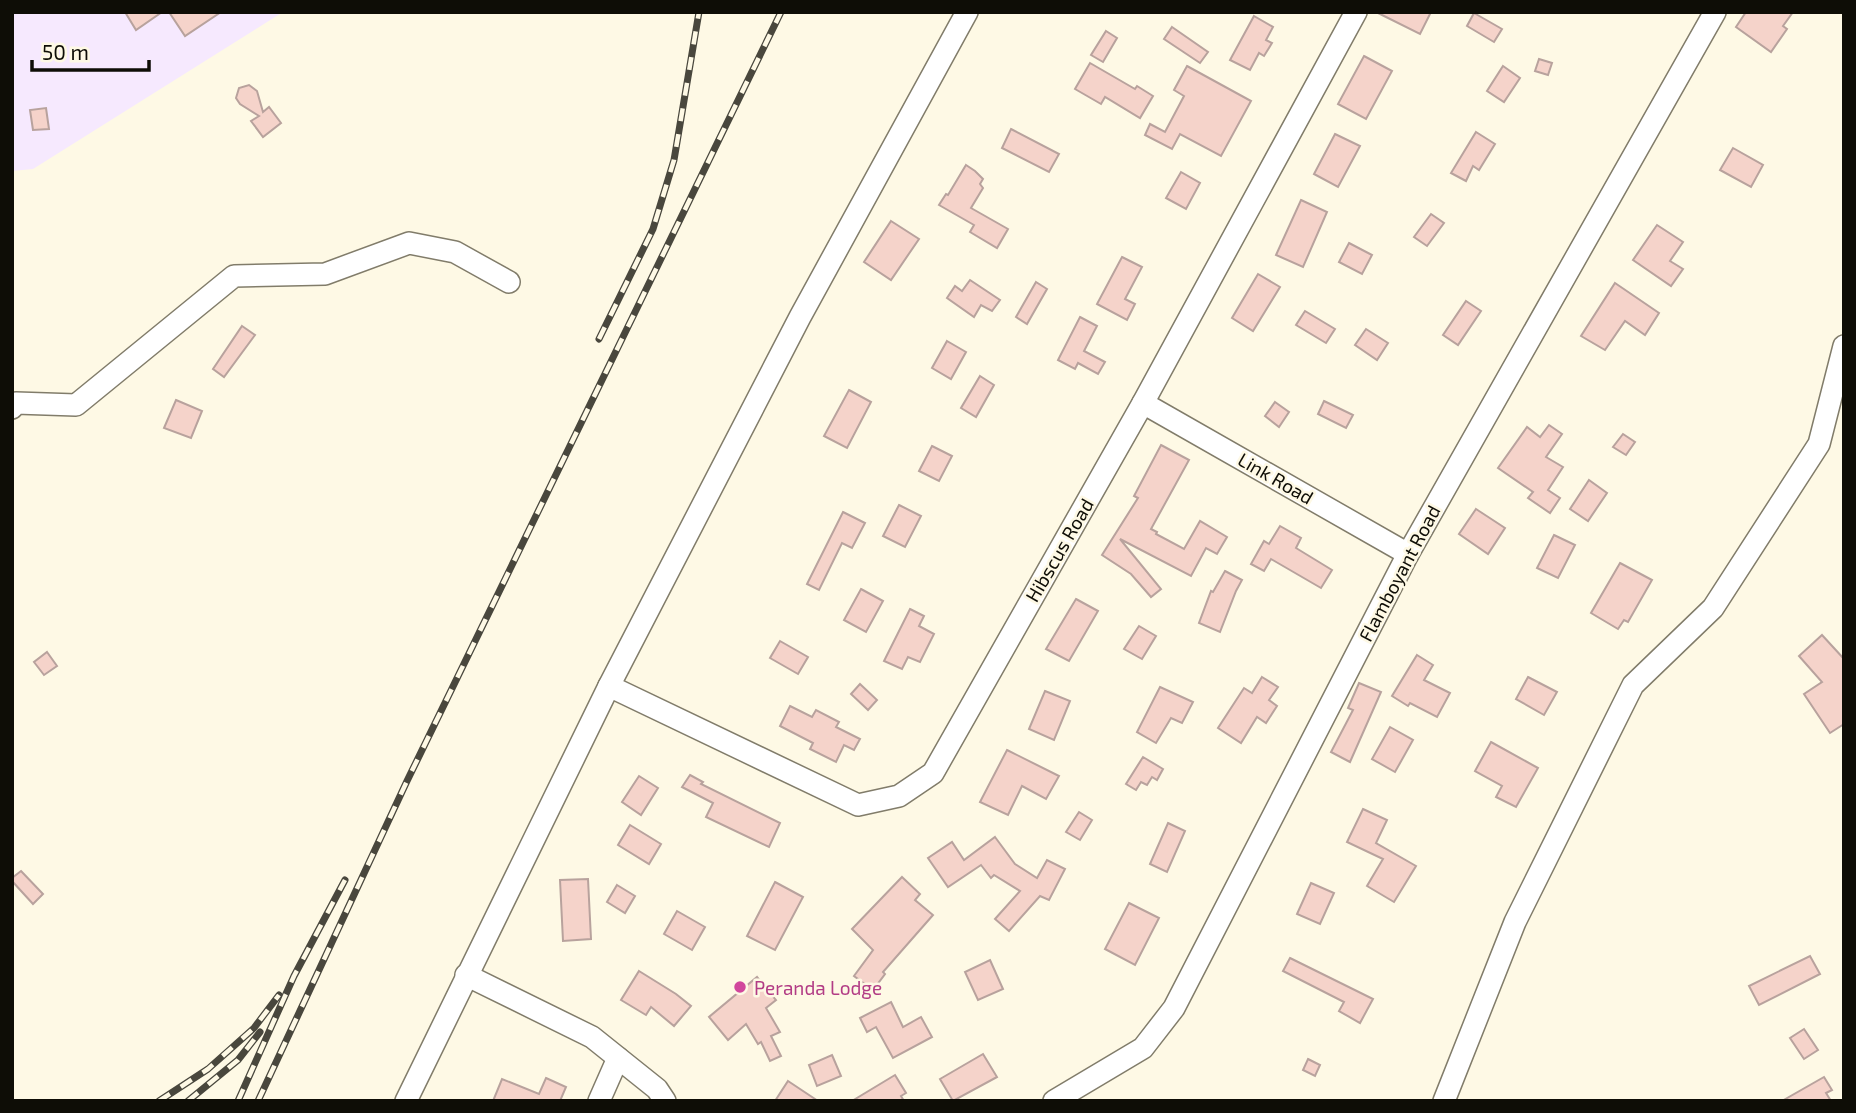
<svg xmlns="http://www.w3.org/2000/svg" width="1856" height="1113" font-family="'Exo 2',sans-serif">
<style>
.industrial{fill:#f6e9fe}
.building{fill:#f5d3ca;stroke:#b8a29d;stroke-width:2}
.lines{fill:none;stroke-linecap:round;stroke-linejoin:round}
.minor-casing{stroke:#817c6a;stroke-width:24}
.minor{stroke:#fff;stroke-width:21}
.rail-casing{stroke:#49473d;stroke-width:7}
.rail{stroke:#fef9e5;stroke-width:4.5;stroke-dasharray:13;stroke-linecap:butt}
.hotel-dot{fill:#d1479c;stroke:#fef9e5;stroke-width:2.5}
.labels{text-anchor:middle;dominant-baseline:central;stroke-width:5;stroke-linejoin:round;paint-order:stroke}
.street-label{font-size:19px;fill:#0e0d06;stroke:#fef9e5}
.hotel-label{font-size:19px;fill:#b23c85;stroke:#fef9e5;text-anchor:start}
</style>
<rect width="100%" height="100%" fill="#fef9e5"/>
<polygon class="industrial" points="12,12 283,12 33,169 12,171"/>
<g class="building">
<polygon points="125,12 162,12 136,30"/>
<polygon points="169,12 221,12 185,36"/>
<polygon points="1376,12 1431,12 1420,34"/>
<polygon points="1746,12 1793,12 1783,26 1787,29 1771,52 1736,27"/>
<polygon points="1474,13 1502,29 1494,42 1467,26"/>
<polygon points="1254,16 1273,27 1266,40 1272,43 1264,56 1259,53 1250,70 1230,60"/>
<polygon points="1172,27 1208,52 1200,63 1164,39"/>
<polygon points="1106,31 1117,38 1103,62 1091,55"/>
<polygon points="1364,56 1392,71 1366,119 1338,104"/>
<polygon points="1539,59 1552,63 1548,75 1535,71"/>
<polygon points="1090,63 1135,89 1137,86 1153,96 1140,118 1105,97 1101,104 1075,89"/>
<polygon points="1187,66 1251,101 1221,156 1180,134 1172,149 1145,135 1150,124 1165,132 1184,96 1174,90"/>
<polygon points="1503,66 1520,78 1504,102 1487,91"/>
<polygon points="249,85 257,91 263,112 269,107 281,123 263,137 251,121 259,116 240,104 236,98 239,88"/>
<polygon points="46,108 49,129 33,130 30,110"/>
<polygon points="1011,129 1059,154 1049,172 1002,148"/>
<polygon points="1476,132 1495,144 1479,170 1473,166 1466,181 1451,173"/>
<polygon points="1335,134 1360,146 1338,187 1314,174"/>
<polygon points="1733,148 1763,165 1751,187 1720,170"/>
<polygon points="966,165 975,171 983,179 980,184 983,188 971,208 1008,229 997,248 970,232 974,225 939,205 946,194 948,195"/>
<polygon points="1181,172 1200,183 1186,209 1166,198"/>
<polygon points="1301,200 1327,212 1303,267 1276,255"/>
<polygon points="1431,214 1444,223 1427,246 1414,237"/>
<polygon points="891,221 919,239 891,280 864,262"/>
<polygon points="1657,225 1683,242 1670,261 1683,269 1671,286 1633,260"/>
<polygon points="1349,243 1372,255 1362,274 1339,262"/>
<polygon points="1122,257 1142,267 1125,299 1135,304 1127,320 1097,304"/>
<polygon points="1258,274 1280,287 1253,331 1232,318"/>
<polygon points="970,280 1000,300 992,311 981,305 974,317 947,298 955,286 962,291"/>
<polygon points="1036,282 1047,289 1027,324 1016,317"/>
<polygon points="1615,283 1659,313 1645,335 1625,321 1605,350 1581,336"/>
<polygon points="1466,301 1481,311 1458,345 1443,335"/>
<polygon points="1305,311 1335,329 1326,343 1296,325"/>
<polygon points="1080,317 1097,326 1084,351 1105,362 1098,374 1078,363 1075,369 1058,360"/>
<polygon points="242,326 255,335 224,377 213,369"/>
<polygon points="1366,329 1388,343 1377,360 1355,345"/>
<polygon points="947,341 966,352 951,379 932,368"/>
<polygon points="980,376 994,385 976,417 961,408"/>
<polygon points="849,390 871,402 847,448 824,436"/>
<polygon points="176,400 202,411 191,438 164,428"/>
<polygon points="1324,401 1353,415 1346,428 1318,414"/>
<polygon points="1275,402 1289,412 1279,427 1265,416"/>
<polygon points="1549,425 1562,434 1546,457 1563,467 1548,490 1560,498 1550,513 1528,498 1533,492 1498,468 1527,427 1540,437"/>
<polygon points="1623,434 1635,442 1626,455 1613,447"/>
<polygon points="1161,445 1189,460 1151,529 1157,532 1156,534 1184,549 1200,521 1227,537 1217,554 1206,548 1191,576 1120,539 1161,589 1151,597 1131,574 1102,555 1138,498 1134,496"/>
<polygon points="932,446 952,456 939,481 919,471"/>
<polygon points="1589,480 1607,493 1588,521 1570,509"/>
<polygon points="899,505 921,516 905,547 883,536"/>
<polygon points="1476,509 1505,528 1488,554 1459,534"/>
<polygon points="843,512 865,523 852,548 842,543 819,590 807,584"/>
<polygon points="1280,526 1301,538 1296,548 1332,570 1321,588 1271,559 1264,571 1251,564 1264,541 1269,544"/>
<polygon points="1554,535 1575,545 1558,578 1537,568"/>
<polygon points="1620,563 1652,580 1628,622 1624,620 1618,629 1591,613"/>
<polygon points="1225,571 1242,580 1236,591 1220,632 1199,623 1211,591 1213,592"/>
<polygon points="861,589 883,601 866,632 844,620"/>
<polygon points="1076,599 1098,611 1069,661 1046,649"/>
<polygon points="910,609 924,616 919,626 934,634 920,662 908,657 902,669 884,661"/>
<polygon points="1139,626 1156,636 1142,659 1124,649"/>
<polygon points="1822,635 1844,659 1844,724 1830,733 1804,694 1822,682 1799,656"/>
<polygon points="780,641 808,657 798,674 770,658"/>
<polygon points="47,652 57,666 44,675 34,662"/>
<polygon points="1417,655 1433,665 1424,680 1450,693 1437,717 1410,703 1408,706 1392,696"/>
<polygon points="1262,677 1278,687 1269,700 1277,706 1266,723 1257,717 1241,743 1218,728 1244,688 1252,693"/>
<polygon points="1528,677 1557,692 1544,715 1516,699"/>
<polygon points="1359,683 1381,692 1350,762 1331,752 1353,710 1348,708"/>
<polygon points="860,684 877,700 868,710 851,694"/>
<polygon points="1160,687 1193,702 1182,723 1171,718 1156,743 1137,732"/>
<polygon points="1045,691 1070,701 1054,740 1029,729"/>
<polygon points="790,706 812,717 816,710 839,722 836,727 860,739 854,750 844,745 836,762 810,749 813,743 780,726"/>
<polygon points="1390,727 1413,740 1395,772 1372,759"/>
<polygon points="1491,742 1538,768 1516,807 1496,797 1502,786 1475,771"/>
<polygon points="1007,750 1059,776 1046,799 1022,786 1008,815 980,802"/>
<polygon points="1143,757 1163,769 1157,780 1152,777 1147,785 1141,782 1136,790 1126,784"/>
<polygon points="690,775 703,782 701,784 780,823 769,847 706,817 713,803 682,787"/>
<polygon points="639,776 658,788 641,815 622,802"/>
<polygon points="1363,809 1387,820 1376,843 1416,866 1394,902 1367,886 1383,859 1347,842"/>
<polygon points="1079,812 1092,820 1080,840 1066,832"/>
<polygon points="1168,823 1185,831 1167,872 1150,864"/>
<polygon points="630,825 661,844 649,864 618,845"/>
<polygon points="995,837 1015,864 1037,878 1047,860 1065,869 1049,900 1040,896 1009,931 995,919 1020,891 994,875 991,878 981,865 948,887 928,858 952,842 964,860"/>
<polygon points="21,871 43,894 33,904 12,881 12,878"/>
<polygon points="902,877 920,894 915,900 933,915 883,972 885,974 873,990 854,976 873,950 852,929"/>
<polygon points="588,879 591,939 563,941 560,880"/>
<polygon points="775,882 803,897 775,950 747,936"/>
<polygon points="1311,883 1334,893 1320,924 1297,914"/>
<polygon points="617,885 635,896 625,913 607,902"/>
<polygon points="1129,903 1159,918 1135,965 1105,949"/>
<polygon points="677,911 705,927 692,950 664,934"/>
<polygon points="1810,956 1820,974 1759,1005 1749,986"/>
<polygon points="1290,958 1373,999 1360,1023 1339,1011 1344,1002 1283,971"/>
<polygon points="990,960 1003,989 978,1000 965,972"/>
<polygon points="639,971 676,994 691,1006 674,1026 651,1007 646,1015 621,1000"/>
<polygon points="757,977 776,1000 766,1008 780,1032 771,1036 781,1056 770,1061 761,1042 758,1044 746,1024 728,1040 709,1017"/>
<polygon points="891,1002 903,1027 921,1017 932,1037 893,1058 876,1027 867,1032 860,1018"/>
<polygon points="1804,1029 1818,1050 1804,1059 1790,1038"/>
<polygon points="983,1054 997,1077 953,1101 940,1079"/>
<polygon points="832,1055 841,1076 817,1086 809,1065"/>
<polygon points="1308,1059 1320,1065 1315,1076 1303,1070"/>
<polygon points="895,1075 906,1093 901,1096 904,1101 852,1101"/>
<polygon points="1824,1077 1832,1090 1826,1093 1831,1101 1782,1101"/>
<polygon points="546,1078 566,1087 560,1101 493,1101 502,1079 539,1094"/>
<polygon points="788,1081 818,1101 775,1101"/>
</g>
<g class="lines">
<defs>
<g id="minor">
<polyline points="1143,403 1408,554"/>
<polyline points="12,408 16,403 76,405 234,276 325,274 409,243 455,252 509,282"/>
<polyline points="609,686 858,805 899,796 933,773 1143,403 1356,12"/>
<polyline points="466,975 592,1037 657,1089 665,1101"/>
<polyline points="406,1101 609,686 800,317 967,12"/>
<polyline points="599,1101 618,1058"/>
<polyline points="1054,1101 1143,1048 1174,1008 1408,554 1715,12"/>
<polyline points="1444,1101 1515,922 1633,685 1713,608 1819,444 1844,346"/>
</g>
</defs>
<use href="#minor" class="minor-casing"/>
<use href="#minor" class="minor"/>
<defs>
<g id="rail">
<polyline points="599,339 653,229 674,160 699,12"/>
<polyline points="159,1101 208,1069 254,1028 279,995"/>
<polyline points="188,1101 238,1060 260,1032"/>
<polyline points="238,1101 294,976 345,880"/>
<polyline points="258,1101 407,781 781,12"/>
</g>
</defs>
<use href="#rail" class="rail-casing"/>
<use href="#rail" class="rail"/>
</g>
<circle class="hotel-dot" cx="740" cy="987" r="7"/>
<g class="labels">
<g class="street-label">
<text transform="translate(1276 478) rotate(30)">Link Road</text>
<text transform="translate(1059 550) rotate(-60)">Hibscus Road</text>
<text transform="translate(1399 573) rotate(-62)">Flamboyant Road</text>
</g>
<g class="hotel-label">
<text x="754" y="987">Peranda Lodge</text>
</g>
</g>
<rect width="1856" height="1113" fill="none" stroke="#0e0d06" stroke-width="28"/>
<path d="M32 60v10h117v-10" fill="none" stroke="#0e0d06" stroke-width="3.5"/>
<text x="42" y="60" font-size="21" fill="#0e0d06" stroke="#fef9e5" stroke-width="5" paint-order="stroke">50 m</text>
</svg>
